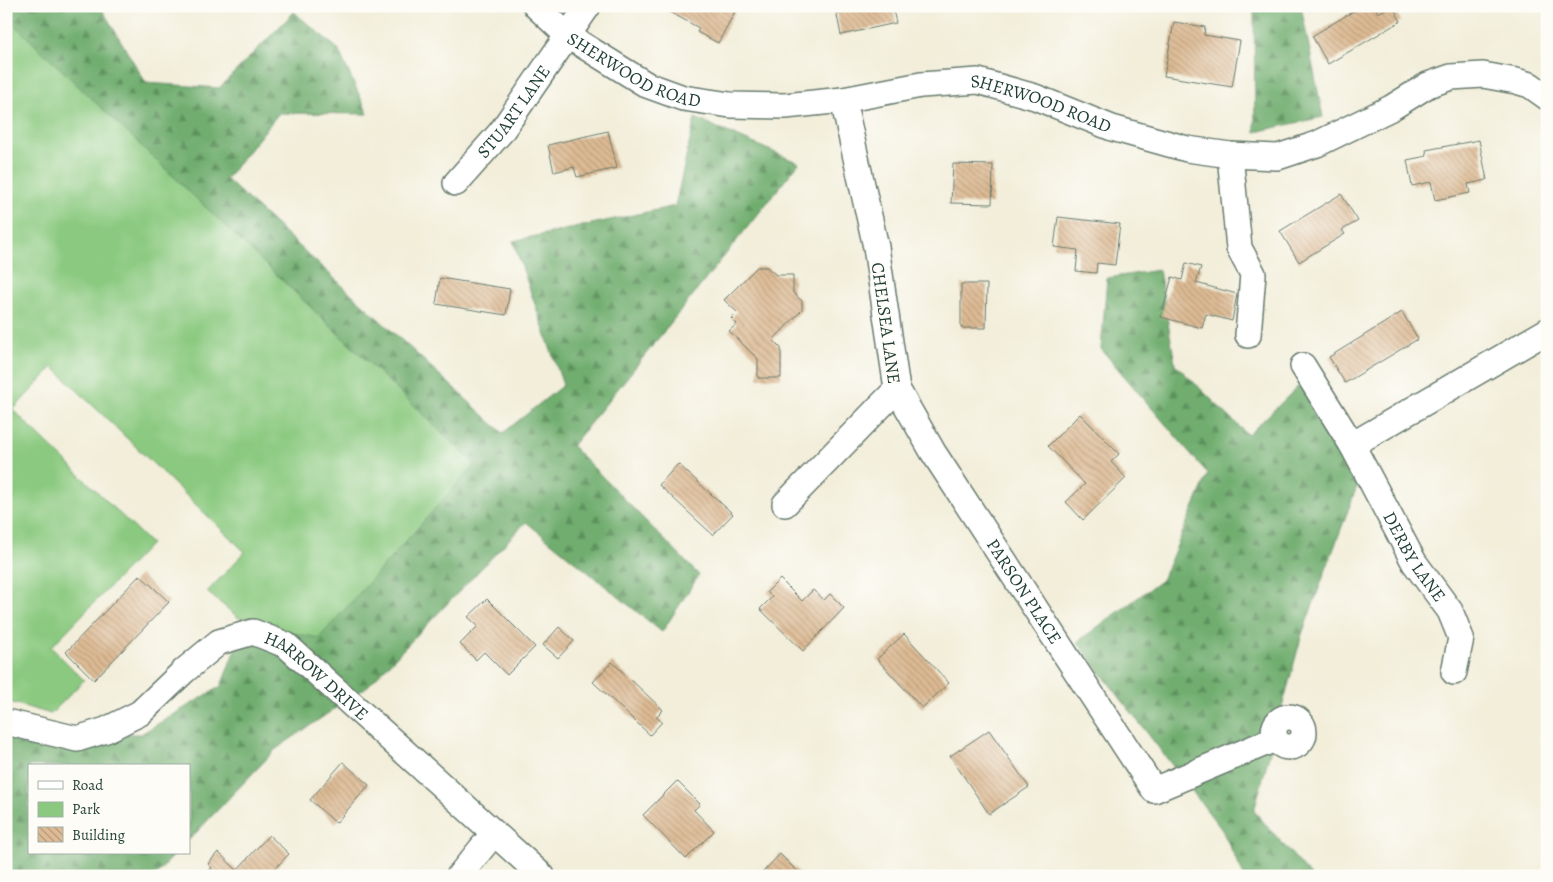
<svg xmlns="http://www.w3.org/2000/svg" width="1553" height="882" font-family="Alegreya,serif">
<style>
.forest{fill:url(#forest-firs);stroke:#477551}
.green{fill:#8ac97f;stroke:#54835a}
.building{fill:url(#building-back-hatch)}
.lines{fill:none;stroke-linecap:round;stroke-linejoin:round}
.minor-casing{stroke:#697b6e;stroke-width:28}
.minor{stroke:#fff;stroke-width:25}
.labels{text-anchor:middle;dominant-baseline:central;stroke-width:4;stroke-linejoin:round;paint-order:stroke}
.street-label{font-size:18px;fill:#1f3d34;stroke:#fdfcf7}
</style>
<defs>
<pattern id="forest-firs" width="22" height="20" patternUnits="userSpaceOnUse" patternTransform="scale(1.25)"><rect width="22" height="20" fill="#6fad6e"/><path d="M5 1l3.5 6h-7zM16 11l3.5 6h-7z" fill="#5b8e5b"/></pattern>
<pattern id="building-back-hatch" width="6" height="6" patternUnits="userSpaceOnUse" patternTransform="scale(1.25)"><rect width="6" height="6" fill="#debb94"/><path d="M-1 5l2 2M0 0l6 6M5-1l2 2" fill="none" stroke="#b3997a"/></pattern>
</defs>
<rect width="100%" height="100%" fill="#fdfcf7"/>
<filter id="ink" filterUnits="userSpaceOnUse"><feTurbulence type="fractalNoise" baseFrequency=".02" numOctaves="2"/><feDisplacementMap in="SourceGraphic" scale="10" xChannelSelector="R" yChannelSelector="G"/><feConvolveMatrix kernelMatrix="1 2 1 2 8 2 1 2 1" color-interpolation-filters="sRGB"/></filter>
<filter id="wash" filterUnits="userSpaceOnUse"><feTurbulence type="fractalNoise" baseFrequency=".0096" numOctaves="4" result="noise"/><feDisplacementMap in="SourceGraphic" scale="20" xChannelSelector="R" yChannelSelector="G"/><feGaussianBlur stdDeviation="1.12" result="paint"/><feColorMatrix in="noise" values="0 0 0 0 0 0 0 0 0 0 0 0 0 0 0 0 0 1.4 0 .05"/><feComposite in="paint" operator="in"/></filter>
<g filter="url(#wash)">
<rect width="100%" height="100%" fill="#f2eeda"/>
<g class="forest">
<polygon points="6,6 100,6 146,83 219,88 294,12 338,49 368,114 279,113 226,179 503,433 563,385 513,241 675,206 695,118 799,163 572,446 699,575 662,632 526,522 368,686 276,749 189,840 189,766 29,766 29,853 176,853 155,876 6,876 6,733 141,734 221,686 245,623 475,464 6,17"/>
<polygon points="1254,6 1301,6 1323,117 1255,132"/>
<polygon points="1159,270 1175,364 1248,435 1312,373 1366,462 1302,634 1254,811 1311,876 1244,876 1222,830 1077,642 1162,580 1208,474 1101,349 1107,278"/>
</g>
<polygon class="green" points="6,17 475,464 319,638 245,623 207,592 245,552 53,367 13,410 151,544 51,647 84,680 51,714 6,701"/>
<g id="blocks">
<g class="building">
<polygon points="659,6 738,6 718,43 697,32 699,28"/>
<polygon points="835,6 892,6 896,23 841,35"/>
<polygon points="1362,6 1374,6 1378,13 1392,6 1401,21 1328,64 1312,36"/>
<polygon points="1174,22 1205,27 1204,35 1240,41 1232,87 1164,76"/>
<polygon points="608,131 617,168 577,177 574,167 554,172 548,145"/>
<polygon points="1479,140 1487,180 1468,184 1470,193 1435,200 1431,182 1412,186 1407,160 1427,156 1426,150"/>
<polygon points="953,164 993,165 992,204 951,203"/>
<polygon points="1341,194 1358,221 1342,230 1345,234 1299,262 1280,231"/>
<polygon points="1058,217 1120,224 1115,265 1097,263 1096,273 1076,271 1078,250 1054,247"/>
<polygon points="1186,263 1201,267 1196,283 1237,294 1232,321 1206,314 1202,328 1161,317 1172,277 1182,280"/>
<polygon points="757,267 767,267 776,275 793,275 793,293 802,301 802,310 773,340 781,348 781,378 758,378 758,359 729,331 737,324 731,318 737,312 724,300"/>
<polygon points="440,278 510,289 506,315 436,304"/>
<polygon points="961,284 987,284 986,328 961,328"/>
<polygon points="1402,312 1418,339 1345,383 1329,357"/>
<polygon points="1080,414 1119,454 1111,462 1126,478 1083,520 1066,502 1085,484 1048,446"/>
<polygon points="678,464 733,514 713,535 659,485"/>
<polygon points="140,575 169,602 94,680 66,652"/>
<polygon points="780,579 802,601 813,590 824,600 830,594 844,608 803,651 760,609 772,597 767,592"/>
<polygon points="487,599 535,647 507,675 484,652 476,660 460,644 478,626 468,617"/>
<polygon points="559,627 574,641 558,658 543,645"/>
<polygon points="904,634 949,683 922,708 877,659"/>
<polygon points="612,662 663,710 656,717 662,722 650,735 593,682"/>
<polygon points="989,730 1029,787 989,814 950,756"/>
<polygon points="343,762 369,785 336,823 310,800"/>
<polygon points="677,781 700,804 694,810 714,831 686,859 643,815"/>
<polygon points="269,835 289,854 268,876 205,876 212,868 208,864 218,852 237,870"/>
<polygon points="780,854 802,876 759,876"/>
</g>
</g>
</g>
<g filter="url(#ink)">
<use href="#blocks" fill-opacity="0" stroke="#697b6e" stroke-width="1"/>
<g class="lines">
<defs>
<g id="minor">
<path id="s1" d="M536,6L568,36L647,85L683,98L730,105L785,106L843,100L921,85L978,81L1035,97L1112,128L1187,149L1230,155L1278,157L1317,144L1391,108L1428,85L1451,77L1483,75L1516,81L1530,85L1547,97"/>
<polyline points="1230,155 1239,248 1253,274 1248,335"/>
<path id="s2" d="M456,183L501,132L588,6"/>
<path id="s3" d="M1303,366L1352,445L1414,562L1450,611L1461,638L1454,672"/>
<path id="s4" d="M897,389L933,452L1154,790L1275,739"/>
<polyline points="1352,445 1547,331"/>
<polyline points="785,504 897,389 876,247 843,100"/>
<circle cx="1289" cy="732" r="15"/>
<path id="s5" d="M6,722L77,739L106,730L140,713L184,671L219,642L253,632L286,645L542,876"/>
<polyline points="459,876 494,833"/>
</g>
</defs>
<use href="#minor" class="minor-casing"/>
<use href="#minor" class="minor"/>
</g>
</g>
<g class="labels">
<g class="street-label">
<text stroke="none"><textPath href="#s1" startOffset="119">SHERWOOD ROAD</textPath></text>
<text stroke="none"><textPath href="#s1" startOffset="539">SHERWOOD ROAD</textPath></text>
<text stroke="none"><textPath href="#s2" startOffset="92">STUART LANE</textPath></text>
<text transform="translate(886 323) rotate(82)">CHELSEA LANE</text>
<text stroke="none"><textPath href="#s3" startOffset="221">DERBY LANE</textPath></text>
<text stroke="none"><textPath href="#s4" startOffset="239">PARSON PLACE</textPath></text>
<text stroke="none"><textPath href="#s5" startOffset="361">HARROW DRIVE</textPath></text>
</g>
</g>
<rect width="1553" height="882" fill="none" stroke="#fdfcf7" stroke-width="25"/>
<rect x="28" y="764" width="162" height="90" fill="#fdfcf7" stroke="#a4b0a9"/>
<rect x="38" y="781" width="25" height="8" fill="#ffffff" stroke="#a4b0a9"/>
<text x="72" y="790" font-size="15" fill="#1f3d34">Road</text>
<rect x="38" y="802" width="25" height="15" fill="#8ac97f" stroke="#a4b0a9"/>
<text x="72" y="814" font-size="15" fill="#1f3d34">Park</text>
<rect x="38" y="827" width="25" height="15" fill="url(#building-back-hatch)" stroke="#a4b0a9"/>
<text x="72" y="840" font-size="15" fill="#1f3d34">Building</text>
</svg>
